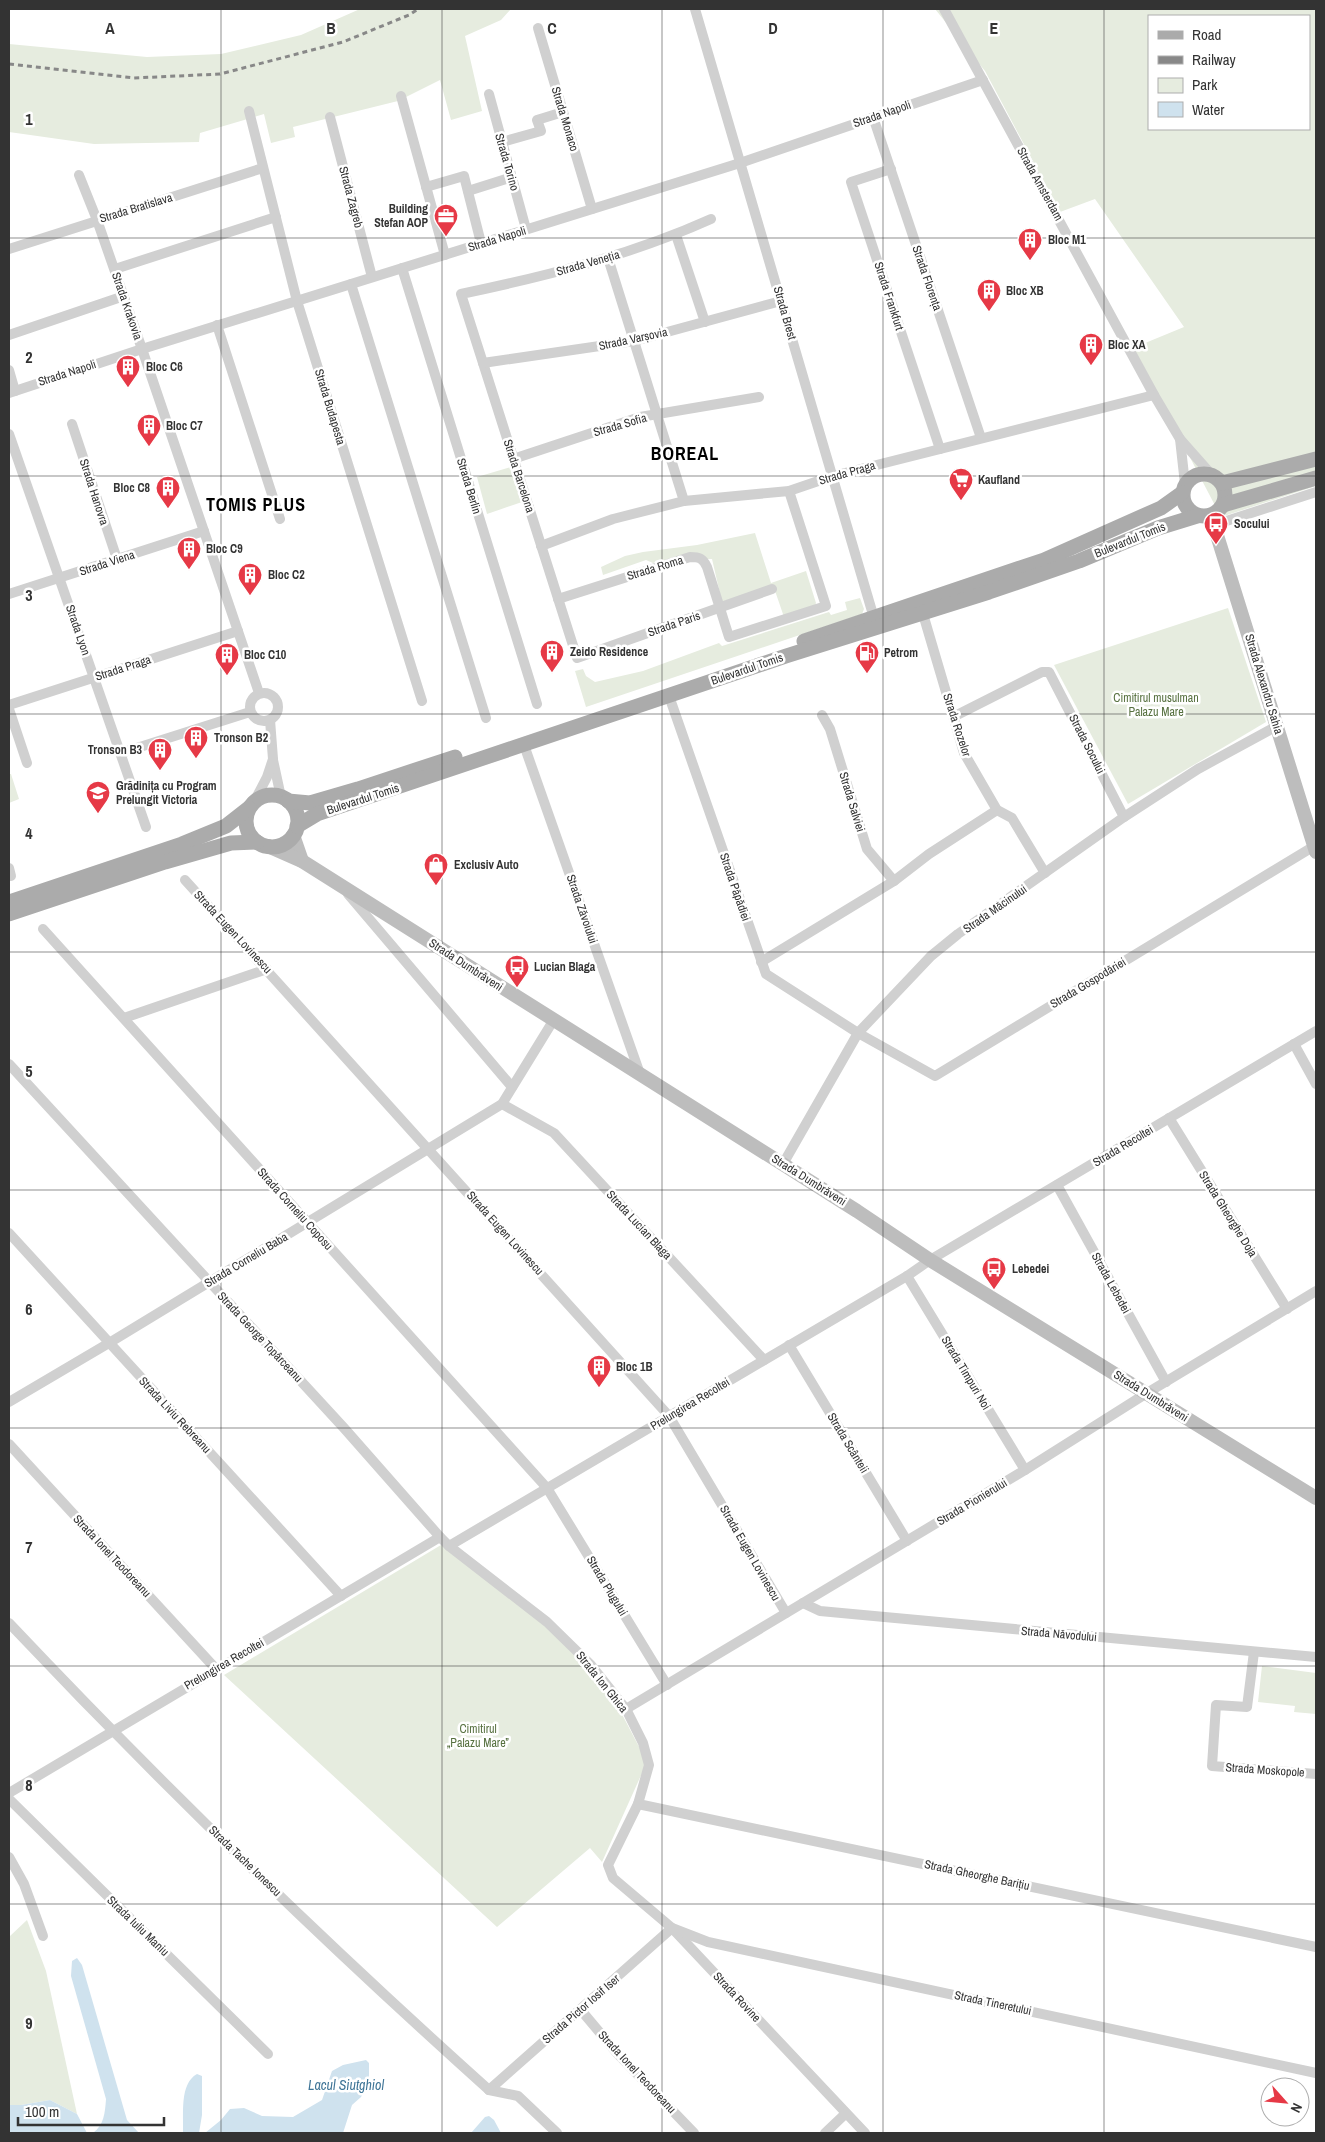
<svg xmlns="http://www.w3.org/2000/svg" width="1325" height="2142" font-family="'Archivo Narrow',sans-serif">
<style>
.green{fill:#e6ecdf;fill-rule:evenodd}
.water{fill:#cfe2ee}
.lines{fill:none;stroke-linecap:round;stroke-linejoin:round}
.street{stroke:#d0d0d0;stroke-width:10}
.secondary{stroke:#bdbdbd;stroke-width:14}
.primary{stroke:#ababab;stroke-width:15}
.rail{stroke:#888;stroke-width:3;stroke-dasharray:5 4;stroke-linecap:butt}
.grid{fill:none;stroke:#333;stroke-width:1;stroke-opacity:0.55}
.labels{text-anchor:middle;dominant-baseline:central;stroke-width:5;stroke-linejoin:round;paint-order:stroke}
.street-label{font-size:12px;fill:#333;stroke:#fff}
.poi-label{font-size:12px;font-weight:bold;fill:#333;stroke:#fff;text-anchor:start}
.park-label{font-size:12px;fill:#56703f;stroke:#fff}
.water-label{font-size:14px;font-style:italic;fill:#3f7597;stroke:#fff}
.district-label{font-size:18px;font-weight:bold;letter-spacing:1px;fill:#000;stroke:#fff}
.grid-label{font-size:16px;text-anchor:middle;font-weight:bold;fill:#333;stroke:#fff;stroke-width:5;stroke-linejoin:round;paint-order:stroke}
</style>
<rect width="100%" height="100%" fill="#fff"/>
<g class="green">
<polygon points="360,9 511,9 501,20 465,36 482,111 451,120 440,80 398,101 293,127 295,137 271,143 264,114 200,133 199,142 94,144 9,132 9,44 147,57 221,54 301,35"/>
<path d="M935,9H1316V486L1221,517L1133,348L1184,327L1095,199L1060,212L985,71ZM1149,16H1309V129H1149Z"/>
<polygon points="511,467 522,502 487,514 477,477"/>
<polygon points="755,533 771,583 806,571 816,603 814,608 784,617 773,585 722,602 712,559 707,559 694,554 653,563 646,560 603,575 601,567 625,556 643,552 697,545"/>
<polygon points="860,598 864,609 862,614 586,707 575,671 583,669 586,676 595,682 643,671 719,643 722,646 829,612 831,615 847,610 845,602"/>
<polygon points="1228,608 1266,722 1128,804 1054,665"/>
<polygon points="9,774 11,774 19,799 9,803"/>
<polygon points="441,1545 519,1602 567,1644 614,1699 647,1762 602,1862 590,1848 497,1927 224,1675"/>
<polygon points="1262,1666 1316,1673 1316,1714 1294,1712 1295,1706 1258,1702"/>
<polygon points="27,1920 46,1971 77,2114 50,2100 21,2105 9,2105 9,1937"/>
</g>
<g class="water">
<path d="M77,1958L82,1965L127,2120L139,2133H93C104,2125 105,2113 106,2099L71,1976L72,1961Z"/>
<polygon points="366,2060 369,2063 369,2082 361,2097 352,2105 343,2133 205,2133 221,2120 230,2109 244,2108 262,2116 293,2117 322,2100 332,2071 343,2065"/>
<path d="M197,2074L202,2076V2115L199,2133H183C184,2115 179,2084 197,2074Z"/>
<polygon points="50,2100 77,2114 87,2133 9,2133 9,2105 21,2105"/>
<polygon points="489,2116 494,2120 501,2133 471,2133 485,2117"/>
</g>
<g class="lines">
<g class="street">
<polyline points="695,9 874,618"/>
<polyline points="944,9 1154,395 1180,439 1211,474"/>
<polyline points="538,28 592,209"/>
<polyline points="489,94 526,229"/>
<polyline points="401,96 445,255"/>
<polyline points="249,111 297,301 422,701"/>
<polyline points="330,117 372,277"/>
<polyline points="873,117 981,438"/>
<polyline points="502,142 541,131 537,120 563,112"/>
<polyline points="891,169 851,182 940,449"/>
<polyline points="79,175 97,220 142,349 259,693"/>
<polyline points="426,187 464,176 481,243"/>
<polyline points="468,191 512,177"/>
<path d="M711,219C631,255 547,276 461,294L577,658L772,589"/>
<polyline points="676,235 705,322"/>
<polyline points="9,249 263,168"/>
<polyline points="608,258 684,501"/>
<polyline points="402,268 537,704"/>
<polyline points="115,269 276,217"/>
<polyline points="351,284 486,718"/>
<polyline points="217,325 280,519"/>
<polyline points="9,335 124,296"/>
<polyline points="483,363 634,341 781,301"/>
<polyline points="9,370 15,391"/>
<polyline points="9,393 142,349 740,163 983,80"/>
<polyline points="72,424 117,559"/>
<polyline points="9,434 146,827"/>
<polyline points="1180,439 1185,484"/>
<polyline points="513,459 640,417 759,397"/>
<polyline points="1214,525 1316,492"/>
<polyline points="541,546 613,519 684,501 789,491 833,476 1154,395"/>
<polyline points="9,594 204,531"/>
<path d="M558,599L690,557C699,557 703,558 707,567L729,637L826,606L789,491"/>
<polyline points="923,614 964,753 997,810 1012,818 1045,873"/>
<circle cx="264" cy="707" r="14"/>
<polyline points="669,696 766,974 858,1033 935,1076 1316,845"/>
<polyline points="9,705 238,631"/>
<polyline points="9,709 27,763"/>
<polyline points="822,715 830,729 867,849 894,881"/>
<polyline points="953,717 1042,672 1049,672 1124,817"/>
<polyline points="524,745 640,1074"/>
<polyline points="121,753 250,712"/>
<polyline points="273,760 281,797"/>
<polyline points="254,802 267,777 273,759 270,720"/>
<polyline points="9,868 11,876"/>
<polyline points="185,880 669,1416 786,1613"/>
<polyline points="348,894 512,1087"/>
<polyline points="43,929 547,1488 667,1685"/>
<polyline points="761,962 894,881 929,854 997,810"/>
<polyline points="124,1018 267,969"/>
<polyline points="1294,1044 1316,1084"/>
<polyline points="9,1064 344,1428 440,1537 449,1546 547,1622 591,1665 626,1709 643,1743 649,1765 638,1804 608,1865 613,1878 672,1928 865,2133"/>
<polyline points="502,1104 554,1133 764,1360"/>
<polyline points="1169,1118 1287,1309"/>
<polyline points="783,1164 858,1033 931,956 958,934 1124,817 1198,769 1277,726"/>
<polyline points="1057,1185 1166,1382"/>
<polyline points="9,1233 341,1596"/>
<polyline points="907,1276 1025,1470"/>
<polyline points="789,1345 907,1541"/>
<polyline points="9,1402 109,1343 502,1104 553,1021"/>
<polyline points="9,1444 216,1669"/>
<polyline points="449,1546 907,1276 930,1260 1316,1031"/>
<polyline points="803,1603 820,1611 1316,1657"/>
<path d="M9,1623C162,1785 323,1941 489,2090"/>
<polyline points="1254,1652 1247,1707 1216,1705 1212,1766 1316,1774"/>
<polyline points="626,1709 1025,1470 1147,1393 1316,1291"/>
<polyline points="9,1793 440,1537"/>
<polyline points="9,1799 268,2054"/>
<polyline points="638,1804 1316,1947"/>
<polyline points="9,1857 24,1884 43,1936"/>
<polyline points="580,2009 617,2053 694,2133"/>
<polyline points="489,2090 672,1928 708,1942 1316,2073"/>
<polyline points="489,2090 518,2096 557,2133"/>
<polyline points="825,2133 845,2114"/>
</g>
<g class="secondary">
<polyline points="1211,516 1316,852"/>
<polyline points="293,835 302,861"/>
<polyline points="268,846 302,861 857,1211 930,1260 1316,1498"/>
</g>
<g class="primary">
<circle cx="1204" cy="495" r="21"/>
<polyline points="1222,483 1316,459"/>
<polyline points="1223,505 1316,478"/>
<polyline points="804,641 1044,560 1161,508 1182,493"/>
<circle cx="272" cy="821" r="26"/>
<polyline points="288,801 310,803 358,789 455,757"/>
<polyline points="297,826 317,814 786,656 989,592 1079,561 1158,528 1197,516"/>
<polyline points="9,902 182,844 226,826 249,808"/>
<polyline points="9,914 165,862 231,843 257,842"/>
</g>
<polyline class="rail" points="9,64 134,78 220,74 343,42 409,15 418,9"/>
</g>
<path class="grid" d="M221,9V2133M442,9V2133M662,9V2133M883,9V2133M1104,9V2133M9,238H1316M9,476H1316M9,714H1316M9,952H1316M9,1190H1316M9,1428H1316M9,1666H1316M9,1904H1316"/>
<defs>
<symbol id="office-pin" viewBox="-11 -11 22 30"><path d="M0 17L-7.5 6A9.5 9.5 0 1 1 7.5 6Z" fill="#e63946" stroke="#fff"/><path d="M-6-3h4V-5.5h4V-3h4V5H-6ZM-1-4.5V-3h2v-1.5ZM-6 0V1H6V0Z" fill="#fff"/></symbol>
<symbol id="building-pin" viewBox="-11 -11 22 30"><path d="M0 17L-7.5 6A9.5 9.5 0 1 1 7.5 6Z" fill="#e63946" stroke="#fff"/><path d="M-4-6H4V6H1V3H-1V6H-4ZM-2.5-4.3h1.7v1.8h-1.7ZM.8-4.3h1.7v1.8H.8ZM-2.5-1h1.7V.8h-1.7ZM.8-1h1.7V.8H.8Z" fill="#fff"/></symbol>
<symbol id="supermarket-pin" viewBox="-11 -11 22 30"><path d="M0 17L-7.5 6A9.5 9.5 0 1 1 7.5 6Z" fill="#e63946" stroke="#fff"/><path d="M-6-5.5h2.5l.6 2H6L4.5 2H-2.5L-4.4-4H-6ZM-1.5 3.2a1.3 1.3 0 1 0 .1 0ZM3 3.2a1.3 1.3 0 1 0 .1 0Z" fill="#fff"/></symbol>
<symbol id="bus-pin" viewBox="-11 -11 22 30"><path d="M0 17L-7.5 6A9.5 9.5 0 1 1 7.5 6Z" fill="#e63946" stroke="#fff"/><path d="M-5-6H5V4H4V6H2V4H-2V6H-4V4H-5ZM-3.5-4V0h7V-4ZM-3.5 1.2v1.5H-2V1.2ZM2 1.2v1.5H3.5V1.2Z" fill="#fff"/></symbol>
<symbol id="fuel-pin" viewBox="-11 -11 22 30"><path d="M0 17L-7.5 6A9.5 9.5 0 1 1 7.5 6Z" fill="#e63946" stroke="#fff"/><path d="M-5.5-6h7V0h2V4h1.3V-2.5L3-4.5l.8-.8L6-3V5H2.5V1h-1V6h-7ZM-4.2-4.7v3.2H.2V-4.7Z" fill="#fff"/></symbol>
<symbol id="school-pin" viewBox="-11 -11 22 30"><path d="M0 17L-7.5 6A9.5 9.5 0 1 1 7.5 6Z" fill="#e63946" stroke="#fff"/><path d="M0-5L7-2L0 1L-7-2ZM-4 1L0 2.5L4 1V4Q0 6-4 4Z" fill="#fff"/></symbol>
<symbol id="shop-pin" viewBox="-11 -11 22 30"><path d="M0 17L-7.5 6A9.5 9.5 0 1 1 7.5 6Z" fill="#e63946" stroke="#fff"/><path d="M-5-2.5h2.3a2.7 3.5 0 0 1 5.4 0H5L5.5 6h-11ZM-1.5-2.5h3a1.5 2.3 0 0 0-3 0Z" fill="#fff"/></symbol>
</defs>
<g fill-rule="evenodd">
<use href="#office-pin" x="432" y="202" width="28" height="38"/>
<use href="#building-pin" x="1016" y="226" width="28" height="38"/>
<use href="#building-pin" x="975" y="277" width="28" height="38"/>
<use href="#building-pin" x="1077" y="331" width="28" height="38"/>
<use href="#building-pin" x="114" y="353" width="28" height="38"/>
<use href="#building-pin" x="135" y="412" width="28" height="38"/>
<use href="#supermarket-pin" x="947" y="466" width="28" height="38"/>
<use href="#building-pin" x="154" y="474" width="28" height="38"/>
<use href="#bus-pin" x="1202" y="510" width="28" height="38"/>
<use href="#building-pin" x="175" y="535" width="28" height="38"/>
<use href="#building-pin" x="236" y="561" width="28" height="38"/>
<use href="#building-pin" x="538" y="638" width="28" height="38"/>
<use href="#fuel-pin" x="853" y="639" width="28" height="38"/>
<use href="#building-pin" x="213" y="641" width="28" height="38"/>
<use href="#building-pin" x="182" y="724" width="28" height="38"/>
<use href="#building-pin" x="146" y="736" width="28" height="38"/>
<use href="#school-pin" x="84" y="779" width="28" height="38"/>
<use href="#shop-pin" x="422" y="851" width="28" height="38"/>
<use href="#bus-pin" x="503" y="953" width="28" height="38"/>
<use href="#bus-pin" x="980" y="1255" width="28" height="38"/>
<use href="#building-pin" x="585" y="1353" width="28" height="38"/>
</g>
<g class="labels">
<g class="street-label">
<text transform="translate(882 114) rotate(-19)">Strada Napoli</text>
<text transform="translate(565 119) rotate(73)">Strada Monaco</text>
<text transform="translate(507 162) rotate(74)">Strada Torino</text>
<text transform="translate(1040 184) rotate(61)">Strada Amsterdam</text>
<text transform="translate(351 197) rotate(75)">Strada Zagreb</text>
<text transform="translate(136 208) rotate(-17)">Strada Bratislava</text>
<text transform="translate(497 239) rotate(-17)">Strada Napoli</text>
<text transform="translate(588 263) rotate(-16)">Strada Veneția</text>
<text transform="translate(927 278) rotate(71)">Strada Florența</text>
<text transform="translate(889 296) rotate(72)">Strada Frankfurt</text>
<text transform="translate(127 306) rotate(71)">Strada Krakovia</text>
<text transform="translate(785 313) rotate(74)">Strada Brest</text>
<text transform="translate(633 339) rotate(-12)">Strada Varșovia</text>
<text transform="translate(67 373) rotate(-18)">Strada Napoli</text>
<text transform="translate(330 407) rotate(73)">Strada Budapesta</text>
<text transform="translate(620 425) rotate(-16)">Strada Sofia</text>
<text transform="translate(847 473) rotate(-16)">Strada Praga</text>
<text transform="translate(519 476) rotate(72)">Strada Barcelona</text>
<text transform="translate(469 486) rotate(73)">Strada Berlin</text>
<text transform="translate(94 492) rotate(72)">Strada Hanovra</text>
<text transform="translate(1130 540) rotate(-22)">Bulevardul Tomis</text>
<text transform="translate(107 563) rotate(-18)">Strada Viena</text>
<text transform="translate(655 568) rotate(-17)">Strada Roma</text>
<text transform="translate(674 624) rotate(-19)">Strada Paris</text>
<text transform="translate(78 630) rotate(71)">Strada Lyon</text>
<text transform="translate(123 668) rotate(-18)">Strada Praga</text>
<text transform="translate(747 669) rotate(-19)">Bulevardul Tomis</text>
<text transform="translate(1264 684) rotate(73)">Strada Alexandru Sahia</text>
<text transform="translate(957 725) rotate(72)">Strada Rozelor</text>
<text transform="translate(1087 744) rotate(63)">Strada Socului</text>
<text transform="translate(363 799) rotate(-18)">Bulevardul Tomis</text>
<text transform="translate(852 802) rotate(73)">Strada Salviei</text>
<text transform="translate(735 887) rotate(71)">Strada Păpădiei</text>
<text transform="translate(582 909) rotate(71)">Strada Zăvoiului</text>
<text transform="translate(995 909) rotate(-35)">Strada Măcinului</text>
<text transform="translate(233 932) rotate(47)">Strada Eugen Lovinescu</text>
<text transform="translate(466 965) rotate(33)">Strada Dumbrăveni</text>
<text transform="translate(1088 983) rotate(-31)">Strada Gospodăriei</text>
<text transform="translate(1123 1146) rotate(-31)">Strada Recoltei</text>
<text transform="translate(809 1180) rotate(32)">Strada Dumbrăveni</text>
<text transform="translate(295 1209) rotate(48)">Strada Corneliu Coposu</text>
<text transform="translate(1228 1214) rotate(58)">Strada Gheorghe Doja</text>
<text transform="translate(639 1225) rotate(47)">Strada Lucian Blaga</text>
<text transform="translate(505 1233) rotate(48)">Strada Eugen Lovinescu</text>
<text transform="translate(246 1260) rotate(-31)">Strada Corneliu Baba</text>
<text transform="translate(1111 1283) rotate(61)">Strada Lebedei</text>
<text transform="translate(260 1337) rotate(47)">Strada George Topârceanu</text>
<text transform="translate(966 1373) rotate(59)">Strada Timpuri Noi</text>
<text transform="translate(1151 1396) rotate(32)">Strada Dumbrăveni</text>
<text transform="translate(690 1404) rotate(-31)">Prelungirea Recoltei</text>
<text transform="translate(175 1415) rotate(47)">Strada Liviu Rebreanu</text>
<text transform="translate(848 1443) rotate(59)">Strada Scânteii</text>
<text transform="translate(972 1502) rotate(-31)">Strada Pionierului</text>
<text transform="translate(750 1553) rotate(60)">Strada Eugen Lovinescu</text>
<text transform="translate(112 1556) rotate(47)">Strada Ionel Teodoreanu</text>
<text transform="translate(607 1586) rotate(59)">Strada Plugului</text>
<text transform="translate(1059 1634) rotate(5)">Strada Năvodului</text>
<text transform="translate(224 1664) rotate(-30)">Prelungirea Recoltei</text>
<text transform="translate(602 1682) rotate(51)">Strada Ion Ghica</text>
<text transform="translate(1265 1770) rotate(4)">Strada Moskopole</text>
<text transform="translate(245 1861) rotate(44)">Strada Tache Ionescu</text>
<text transform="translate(977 1875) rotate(12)">Strada Gheorghe Barițiu</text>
<text transform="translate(138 1926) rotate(44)">Strada Iuliu Maniu</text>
<text transform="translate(737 1997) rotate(47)">Strada Rovine</text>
<text transform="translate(993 2003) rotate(12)">Strada Tineretului</text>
<text transform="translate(581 2009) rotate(-41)">Strada Pictor Iosif Iser</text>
<text transform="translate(637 2072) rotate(47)">Strada Ionel Teodoreanu</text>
</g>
<g class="poi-label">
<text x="428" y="209" text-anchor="end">Building<tspan x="428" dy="14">Stefan AOP</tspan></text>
<text x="1048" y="240">Bloc M1</text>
<text x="1006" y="291">Bloc XB</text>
<text x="1108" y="345">Bloc XA</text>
<text x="146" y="367">Bloc C6</text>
<text x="166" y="426">Bloc C7</text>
<text x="978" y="480">Kaufland</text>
<text x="150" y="488" text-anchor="end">Bloc C8</text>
<text x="1234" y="524">Socului</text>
<text x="206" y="549">Bloc C9</text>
<text x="268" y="575">Bloc C2</text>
<text x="570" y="652">Zeido Residence</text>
<text x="884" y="653">Petrom</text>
<text x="244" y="655">Bloc C10</text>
<text x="214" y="738">Tronson B2</text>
<text x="142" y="750" text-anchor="end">Tronson B3</text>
<text x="116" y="786">Grădinița cu Program<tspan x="116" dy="14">Prelungit Victoria</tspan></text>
<text x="454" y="865">Exclusiv Auto</text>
<text x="534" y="967">Lucian Blaga</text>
<text x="1012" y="1269">Lebedei</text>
<text x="616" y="1367">Bloc 1B</text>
</g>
<g class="park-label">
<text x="1156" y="698">Cimitirul musulman<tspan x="1156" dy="14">Palazu Mare</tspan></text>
<text x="478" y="1729">Cimitirul<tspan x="478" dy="14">„Palazu Mare”</tspan></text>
</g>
<g class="water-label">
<text x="346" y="2085">Lacul Siutghiol</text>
</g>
<g class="district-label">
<text x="685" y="453">BOREAL</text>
<text x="256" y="504">TOMIS PLUS</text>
</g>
</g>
<g class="grid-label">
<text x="110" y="34">A</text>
<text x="331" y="34">B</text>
<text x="552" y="34">C</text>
<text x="773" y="34">D</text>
<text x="994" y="34">E</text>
<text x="29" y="125">1</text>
<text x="29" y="363">2</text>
<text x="29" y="601">3</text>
<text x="29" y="839">4</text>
<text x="29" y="1077">5</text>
<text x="29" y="1315">6</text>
<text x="29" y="1553">7</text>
<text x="29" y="1791">8</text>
<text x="29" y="2029">9</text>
</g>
<rect width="1325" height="2142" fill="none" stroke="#333333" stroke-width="20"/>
<rect x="1148" y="15" width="162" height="115" fill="#ffffff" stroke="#adadad"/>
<rect x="1158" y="31" width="25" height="8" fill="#ababab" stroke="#adadad"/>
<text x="1192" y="40" font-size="15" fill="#333333">Road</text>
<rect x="1158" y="56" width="25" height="8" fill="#888888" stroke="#adadad"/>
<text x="1192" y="65" font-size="15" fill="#333333">Railway</text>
<rect x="1158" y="78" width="25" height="15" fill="#e6ecdf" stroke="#adadad"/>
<text x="1192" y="90" font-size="15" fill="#333333">Park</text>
<rect x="1158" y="102" width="25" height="15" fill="#cfe2ee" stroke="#adadad"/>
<text x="1192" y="115" font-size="15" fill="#333333">Water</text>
<g transform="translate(1285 2102) rotate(117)"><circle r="24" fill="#ffffff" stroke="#adadad"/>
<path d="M0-4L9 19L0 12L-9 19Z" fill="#e63946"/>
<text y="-8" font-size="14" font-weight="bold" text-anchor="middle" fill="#333333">N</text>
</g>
<path d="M18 2117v8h146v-8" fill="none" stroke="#333333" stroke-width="2.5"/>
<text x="25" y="2117" font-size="15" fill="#333333" stroke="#ffffff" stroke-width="4" paint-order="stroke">100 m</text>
</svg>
